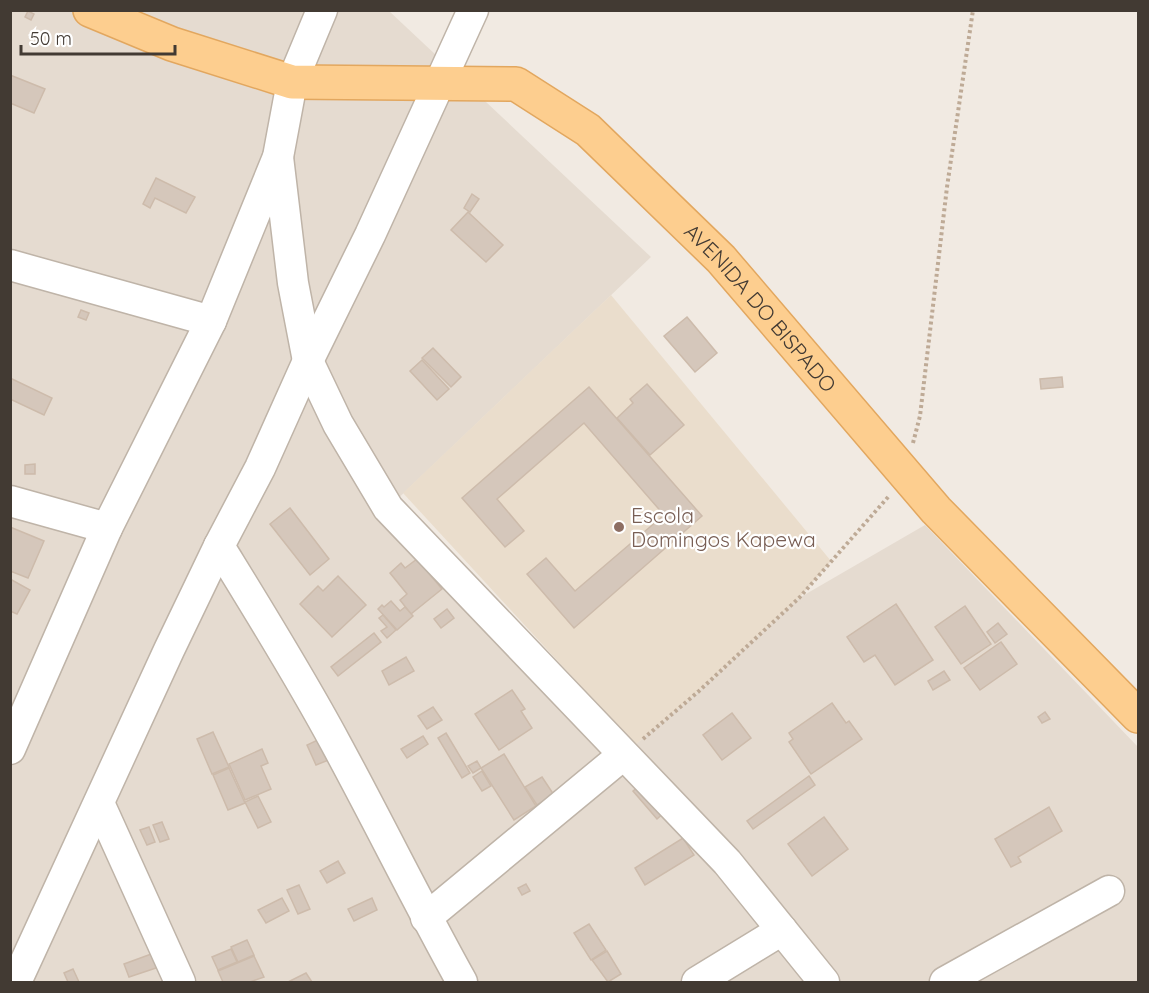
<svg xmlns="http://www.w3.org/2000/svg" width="1149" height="993" font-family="Quicksand,sans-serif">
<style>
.residential{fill:#e5dbd0}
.education{fill:#eaddcc}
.building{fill:#d5c7bb;stroke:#cdbbab;stroke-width:1.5}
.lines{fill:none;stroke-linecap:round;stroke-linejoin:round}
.minor-casing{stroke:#bfb4a8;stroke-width:33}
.major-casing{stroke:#e2a75f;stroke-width:36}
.path{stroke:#beaa96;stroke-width:4;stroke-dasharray:3 3;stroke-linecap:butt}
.minor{stroke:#fff;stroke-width:30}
.major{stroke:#fdce8f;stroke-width:33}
.education-dot{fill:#8d6e63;stroke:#fff;stroke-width:2}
.labels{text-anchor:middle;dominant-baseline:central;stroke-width:4.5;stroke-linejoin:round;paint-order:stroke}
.street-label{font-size:21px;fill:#423a33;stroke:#fff}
.education-label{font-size:21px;fill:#785e54;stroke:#fff;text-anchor:start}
</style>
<rect width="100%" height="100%" fill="#f1eae2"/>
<polygon class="residential" points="10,11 389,11 651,257 388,508 623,755 699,691 799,598 925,525 1138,747 1138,982 11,982"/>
<polygon class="education" points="611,295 831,561 799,598 699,691 635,745 403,493"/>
<g class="building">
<polygon points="28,11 34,14 31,20 25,17"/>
<polygon points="10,75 45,89 34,113 10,103"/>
<polygon points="156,178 195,197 186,213 155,198 150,208 143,204"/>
<polygon points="472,194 479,199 470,212 464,208"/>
<polygon points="468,212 503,245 486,262 451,230"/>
<polygon points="81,310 89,313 86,320 78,317"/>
<polygon points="687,317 717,353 695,372 664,336"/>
<polygon points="433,348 461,377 451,387 422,358"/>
<polygon points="422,360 449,389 437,400 410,371"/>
<polygon points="1062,377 1063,387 1041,389 1040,379"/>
<polygon points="10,378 52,398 44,415 10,399"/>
<polygon points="647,384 684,425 650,455 617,418 633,403 630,399"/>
<polygon points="589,387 702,516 574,628 527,574 546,558 575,591 664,515 584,423 497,499 524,531 505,547 462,498"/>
<polygon points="35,464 35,474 25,474 25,465"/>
<polygon points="290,508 329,559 310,575 270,524"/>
<polygon points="10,527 44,541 28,578 10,571"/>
<polygon points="417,559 442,589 411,614 400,600 407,594 390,573 401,563 405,568"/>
<polygon points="338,576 366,605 332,637 300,604 318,586 323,591"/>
<polygon points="10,579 30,590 17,614 10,611"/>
<polygon points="391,601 400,611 405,607 413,616 397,630 378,609 382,605 384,607"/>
<polygon points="896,604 933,660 895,685 875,655 864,662 847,637"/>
<polygon points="965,606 991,644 961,664 935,627"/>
<polygon points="447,609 454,618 441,628 434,619"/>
<polygon points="383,615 396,630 387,638 381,631 387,627 379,618"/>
<polygon points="998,623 1007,634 995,643 987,632"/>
<polygon points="374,633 381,642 338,676 331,667"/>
<polygon points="1001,642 1017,664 980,690 964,668"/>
<polygon points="406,657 414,671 389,685 382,671"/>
<polygon points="944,671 950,680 933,690 928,681"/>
<polygon points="512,690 525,709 521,711 532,728 499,750 475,714"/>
<polygon points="832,703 846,723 849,721 862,739 811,774 789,742 793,739 789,733"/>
<polygon points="433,707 442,720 427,729 418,716"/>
<polygon points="1045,712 1050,719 1042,723 1038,717"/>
<polygon points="732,713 751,738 722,760 703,735"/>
<polygon points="213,732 229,767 212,774 197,739"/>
<polygon points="446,733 470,773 462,778 438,738"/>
<polygon points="423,736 428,744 407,758 401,749"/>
<polygon points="322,738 331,759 316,765 307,745"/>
<polygon points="262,749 268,763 261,766 271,789 245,800 229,764"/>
<polygon points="504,754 536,806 514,820 481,768"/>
<polygon points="477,761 481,768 473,773 468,766"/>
<polygon points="229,768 245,803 228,810 213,775"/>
<polygon points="482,771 491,786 482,791 473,777"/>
<polygon points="809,776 815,785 753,829 747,821"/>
<polygon points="542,777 554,795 537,805 525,787"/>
<polygon points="642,784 665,812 657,819 633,791"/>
<polygon points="258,796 271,822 258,828 245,802"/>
<polygon points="1049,807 1062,831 1018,857 1021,862 1011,867 995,839"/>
<polygon points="824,817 848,849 812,876 788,844"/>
<polygon points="162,822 169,839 160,842 153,825"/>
<polygon points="149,827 155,842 147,845 140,830"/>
<polygon points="683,838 694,855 645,885 635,868"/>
<polygon points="338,861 345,873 327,883 320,871"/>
<polygon points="526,884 530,891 522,895 518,888"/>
<polygon points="299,885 310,909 298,914 287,890"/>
<polygon points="282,898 289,911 266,923 258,910"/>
<polygon points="372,898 377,910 354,921 348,909"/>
<polygon points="589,924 606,950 591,960 574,933"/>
<polygon points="247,940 254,955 238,962 231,947"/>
<polygon points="231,949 237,962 218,970 212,957"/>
<polygon points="607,951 621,974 608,982 592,960"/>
<polygon points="154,953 159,967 129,977 124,964"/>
<polygon points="254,956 264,977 250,982 223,982 218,971"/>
<polygon points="73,969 79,982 68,982 64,973"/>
<polygon points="306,973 312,982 288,982"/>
</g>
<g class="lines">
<defs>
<g id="minor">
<polyline points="278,157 293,283 308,361 338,424 388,508 727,862 824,982"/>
<polyline points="10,265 211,321"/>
<polyline points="10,501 107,528"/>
<path d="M219,546C259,611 299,675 335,742C378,821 418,903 462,982"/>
<polyline points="10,749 107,528 211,321 278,157 292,82 322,10"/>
<polyline points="99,803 180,982"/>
<polyline points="426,918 623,755"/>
<polyline points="16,982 169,650 219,546 260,468 308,361 370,235 473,10"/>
<polyline points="697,982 782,930"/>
<polyline points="945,982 1109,891"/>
</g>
<g id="major">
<path id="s1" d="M90,10L172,44L292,82L516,84L588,130L721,259L936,510L1138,716"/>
</g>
</defs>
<use href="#minor" class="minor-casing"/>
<use href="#major" class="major-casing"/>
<g class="path">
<polyline points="913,443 920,416 947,187 973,10"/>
<polyline points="643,739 699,691 799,598 889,496"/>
</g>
<use href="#minor" class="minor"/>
<use href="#major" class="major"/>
</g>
<circle class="education-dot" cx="619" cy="527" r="6"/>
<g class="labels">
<g class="street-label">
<text stroke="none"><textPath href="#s1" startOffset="772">AVENIDA DO BISPADO</textPath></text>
</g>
<g class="education-label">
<text x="631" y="515">Escola<tspan x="631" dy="24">Domingos Kapewa</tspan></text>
</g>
</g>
<rect width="1149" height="993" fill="none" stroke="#423a33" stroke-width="24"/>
<path d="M21 45v9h154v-9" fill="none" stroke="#423a33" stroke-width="3"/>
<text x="30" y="45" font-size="18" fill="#423a33" stroke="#ffffff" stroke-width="4.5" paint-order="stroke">50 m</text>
</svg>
